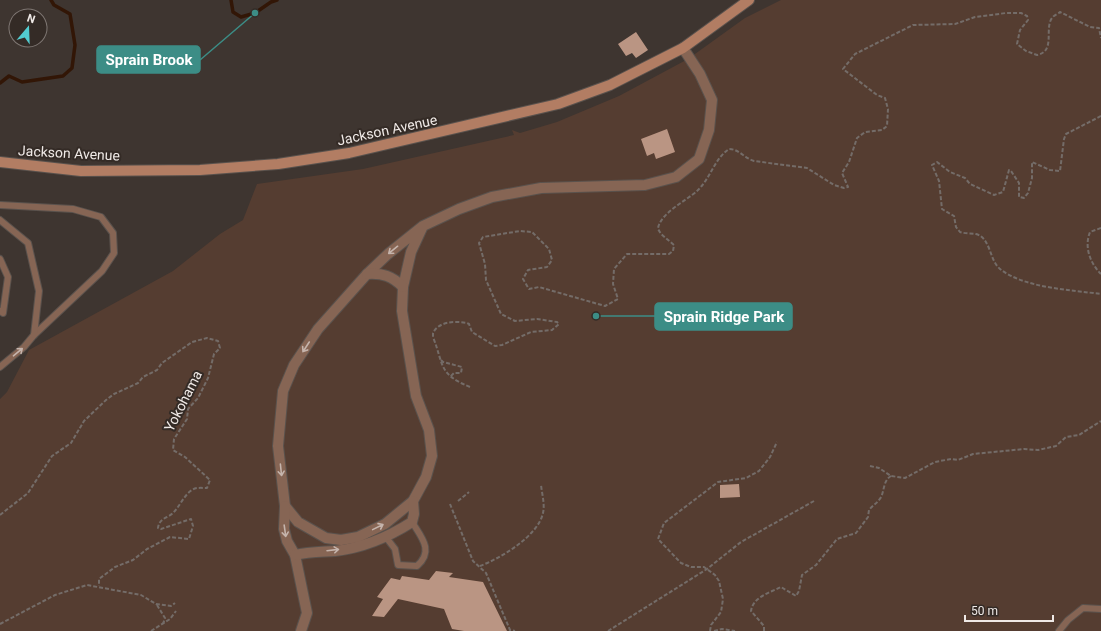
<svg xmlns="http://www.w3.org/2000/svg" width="1101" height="631" font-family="Roboto,sans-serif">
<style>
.green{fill:#553d31}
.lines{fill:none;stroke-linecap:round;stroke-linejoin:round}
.stream{stroke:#321606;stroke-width:3.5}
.building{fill:#ba9583}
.service-casing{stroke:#5a524d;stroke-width:8}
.minor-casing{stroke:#5a524d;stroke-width:12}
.secondary-casing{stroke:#5a524d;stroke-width:12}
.path{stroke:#746c68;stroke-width:2;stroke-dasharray:4 2;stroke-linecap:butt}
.service{stroke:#866554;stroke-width:6}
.minor{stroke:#866554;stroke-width:10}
.secondary{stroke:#b27d63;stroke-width:10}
.oneway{stroke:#c5b4ac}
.labels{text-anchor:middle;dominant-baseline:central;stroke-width:4;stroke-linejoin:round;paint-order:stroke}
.street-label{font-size:14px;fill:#efe9e6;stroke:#342b26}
.leader{fill:none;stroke:#3c8d86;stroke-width:1.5}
.callout-dot{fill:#3c8d86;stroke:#342b26;stroke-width:1.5}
.callout{fill:#3c8d86;stroke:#3c8d86;stroke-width:1.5}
.callout-label{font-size:15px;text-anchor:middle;font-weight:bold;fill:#fff}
</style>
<rect width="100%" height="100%" fill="#3e3530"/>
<polygon class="green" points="781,0 1101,0 1101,631 0,631 0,399 7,392 29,350 173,271 220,234 243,220 257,184 363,169 514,135 512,130 520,133 557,122 619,96 688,59 745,18"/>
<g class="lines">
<g class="stream">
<polyline points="231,0 233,12 241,17 255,13 271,2 277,0"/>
<polyline points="0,83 9,76 22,82 63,76 72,68 75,45 70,14 54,5 51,0"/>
</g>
</g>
<g class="building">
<polygon points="636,32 648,50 636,58 632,53 626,56 618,44"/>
<polygon points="667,129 675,152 656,159 654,153 647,156 641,139"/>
<polygon points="739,484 740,497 720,498 720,485"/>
<polygon points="436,571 453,573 449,577 483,582 507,631 464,631 452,629 444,609 398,599 384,617 372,616 383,599 377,597 391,578 400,580 402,576 429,580"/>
</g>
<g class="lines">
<defs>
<g id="service">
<polyline points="0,205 73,209 101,217 113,233 114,253 102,271 34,335 24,347 0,367"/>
<polyline points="0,220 28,243 39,291 34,335"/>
<polyline points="0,259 8,277 3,313 0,311"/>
<path d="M385,536L395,549L398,565L417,566C434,551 422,538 412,522"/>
<polyline points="1059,631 1068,620 1083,608 1101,609"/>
</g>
<g id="minor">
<polyline points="423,226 411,252 403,287 402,311 416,396 429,430 432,456 426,477 413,501 385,524 358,537 341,540 326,538 298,522 285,506 278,446 283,391 294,365 318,329 367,274 388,254 423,226 459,209 492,197 541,188 645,185 676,177 699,159 709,130 712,100 700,74 683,48"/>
<path d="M367,274C383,273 392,276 403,287"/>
<polyline points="285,506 284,529 287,541 295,555 307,613 301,631"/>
<path d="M295,555C308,552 321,552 335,551C362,548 390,536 412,522L414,514L413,501"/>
</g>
<polyline id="secondary" points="0,162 81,171 200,170 278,164 349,153 558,104 610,85 683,48 749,0"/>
</defs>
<use href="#service" class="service-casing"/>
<use href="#minor" class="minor-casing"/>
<use href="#secondary" class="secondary-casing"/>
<g class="path">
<path d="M1101,116L1066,134L1064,139L1060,171L1050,170L1032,162V178L1028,193L1024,198L1019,197V183L1011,171L1009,170L1003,192L994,195L970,184L965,178L950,172L937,162L932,165L939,181L942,209L954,216L956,227L960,232C966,234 971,233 976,234C991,238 989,260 1000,269C1024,288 1071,290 1101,294"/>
<path d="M1101,228L1090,232C1084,247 1090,263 1101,274"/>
<polyline points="441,360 443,362 462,367 461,373 454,373 450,377"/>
<path d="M470,387C438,374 444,365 433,337V333C439,321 455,321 467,323L469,324L472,332L495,346L502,345L531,332L552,330L559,324L557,322L537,319L515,321L501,314L486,280L485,264L479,243L483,237L520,231L532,232L549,249L552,260L547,267L528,270L523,279L529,289L539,287L605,306L618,299L613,284L614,269L627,254H669L673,251L674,245L661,234L658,229C659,214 687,200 697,191C711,178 714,159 729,149C739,149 744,158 754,161L807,168L834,185L844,188L848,187L842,173L849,162L857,138L865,132L882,130L887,126L888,109L885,98L877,95L843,69L855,54L913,25L955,24L975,17L1006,13H1021L1027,16L1028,20L1020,30L1017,44L1026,51L1037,55C1056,51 1044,29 1052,18C1054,15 1058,14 1060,12L1090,27L1099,28L1101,38"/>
<polyline points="870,466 879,468 891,476 905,478 935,462 951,459 958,460 973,454 1024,449 1038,450 1056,446 1066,437 1079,435 1101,421"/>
<polyline points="458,501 469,492"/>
<polyline points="450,504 473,561 486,573 510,630 515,631"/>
<path d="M0,515L28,493L52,456L71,443L84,421L106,400L114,394L138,383L143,377L157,370L162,363L192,342L207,338L218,341L220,348L214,354L208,378L198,398L188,409L187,419L174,439L173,450L185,457L210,480L207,488C202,488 196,487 192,490C184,495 180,506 173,513C168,518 159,518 158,528L161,529L191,519L193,526L189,539L170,537L147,549L133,560L115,567L99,579V586"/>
<path d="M480,566C501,558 538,536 543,513C545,504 542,494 541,485"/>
<polyline points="157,605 165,618 163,624"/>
<polyline points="0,624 55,595 87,585 141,595 156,604 171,606 175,603"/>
<polyline points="151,631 170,619 176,611"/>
<polyline points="608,631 707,569 741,542 814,501"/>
<polyline points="710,631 711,625 721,612 723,599 719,581 715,575 704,567 691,567 681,563 658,539 664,523 718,482 746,478 759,471 770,457 777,442"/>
<polyline points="714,631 722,629 735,631"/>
<path d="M764,631V626L751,611C753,597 769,593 781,587L796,596L799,591L802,575L816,565L837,539L856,533L868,517L869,510C872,506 876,504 879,500C885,494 882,481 891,476"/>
</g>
<use href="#service" class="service"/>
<use href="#minor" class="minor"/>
<use href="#secondary" class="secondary"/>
</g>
<defs><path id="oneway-shaft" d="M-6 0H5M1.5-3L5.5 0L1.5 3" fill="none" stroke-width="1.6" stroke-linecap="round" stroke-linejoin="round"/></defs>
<g class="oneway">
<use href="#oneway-shaft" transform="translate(393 250) rotate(141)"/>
<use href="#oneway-shaft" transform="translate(306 347) rotate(123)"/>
<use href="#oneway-shaft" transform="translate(18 352) rotate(-40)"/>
<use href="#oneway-shaft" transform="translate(281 470) rotate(84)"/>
<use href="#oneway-shaft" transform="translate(378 527) rotate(-26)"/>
<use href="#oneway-shaft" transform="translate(285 531) rotate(82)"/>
<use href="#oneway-shaft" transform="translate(333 550) rotate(-7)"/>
</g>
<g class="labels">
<g class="street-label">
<text transform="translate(387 130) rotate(-12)">Jackson Avenue</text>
<text transform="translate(69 153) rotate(3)">Jackson Avenue</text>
<text transform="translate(183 401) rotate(-63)">Yokohama</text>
</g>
</g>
<path class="leader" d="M255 13L200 60M596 316L655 316"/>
<g class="callout-dot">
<circle cx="255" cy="13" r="4"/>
<circle cx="596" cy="316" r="4"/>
</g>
<g class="callout">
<rect x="97" y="46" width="103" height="27" rx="4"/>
<rect x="655" y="303" width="137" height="27" rx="4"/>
</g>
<g class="callout-label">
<text x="149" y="65">Sprain Brook</text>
<text x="724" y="322">Sprain Ridge Park</text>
</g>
<g transform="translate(28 28) rotate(19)"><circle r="19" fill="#342b26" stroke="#7f7773"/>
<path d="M0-3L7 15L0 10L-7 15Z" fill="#52ccd0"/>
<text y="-6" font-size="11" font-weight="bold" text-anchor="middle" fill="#efe9e6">N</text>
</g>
<path d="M965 615v6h88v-6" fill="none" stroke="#efe9e6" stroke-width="2"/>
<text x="971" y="615" font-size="12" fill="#efe9e6" stroke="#342b26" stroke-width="3" paint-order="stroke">50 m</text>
</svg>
